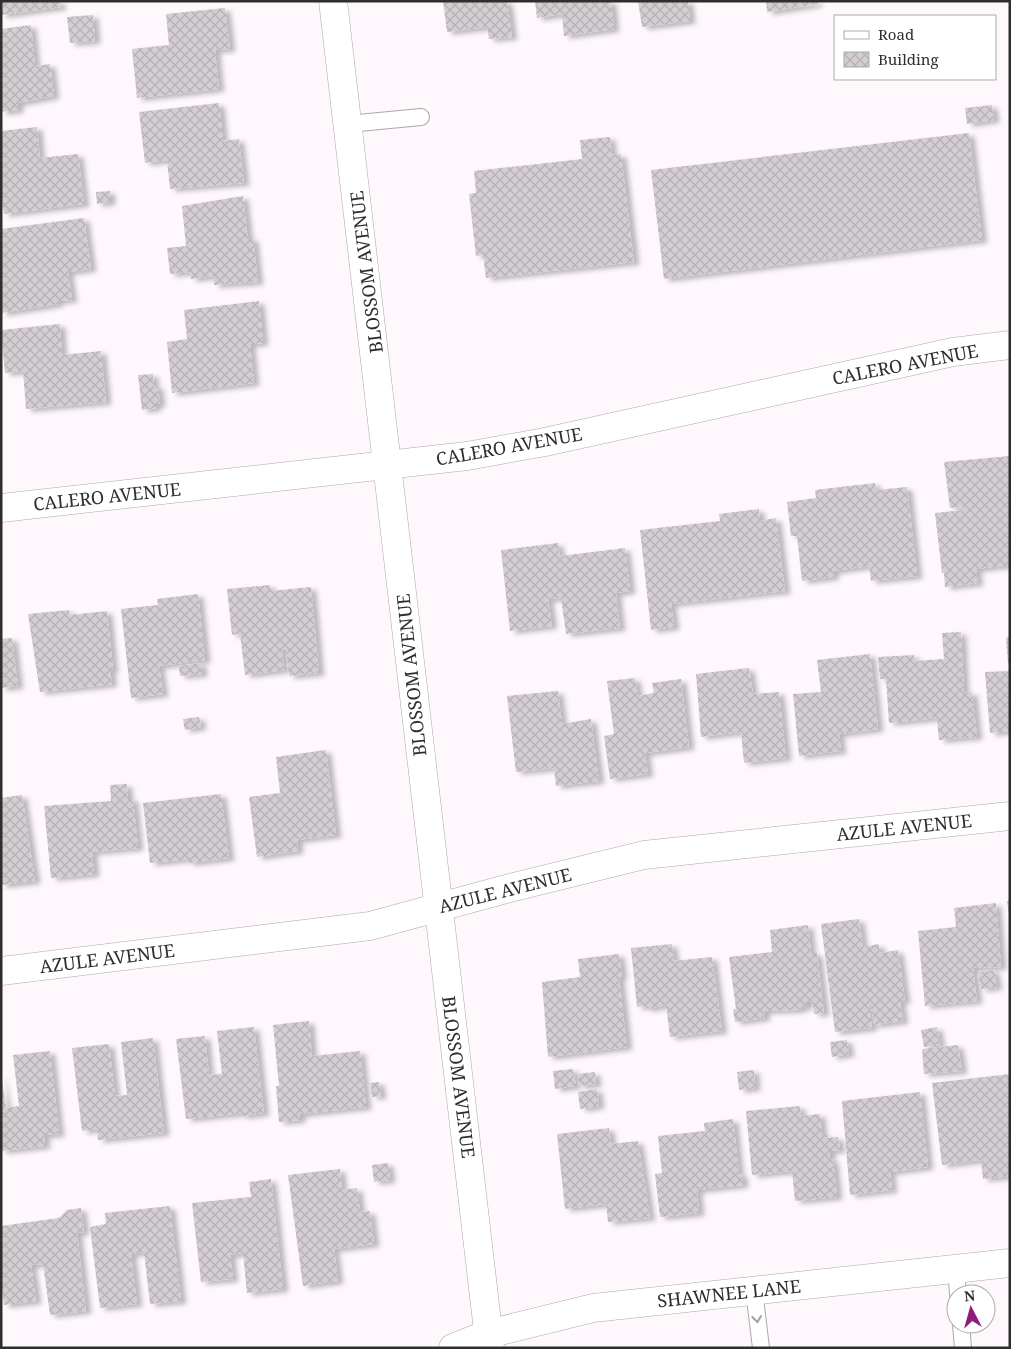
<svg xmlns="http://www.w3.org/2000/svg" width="1011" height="1349" font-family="'Noto Serif',serif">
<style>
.building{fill:url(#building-cross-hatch);filter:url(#shadow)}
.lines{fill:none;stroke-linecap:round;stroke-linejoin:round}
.service-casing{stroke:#ada7ab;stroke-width:18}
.minor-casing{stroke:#ada7ab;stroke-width:29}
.tertiary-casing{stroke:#ada7ab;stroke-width:29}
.service{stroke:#fff;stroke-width:16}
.minor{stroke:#fff;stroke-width:28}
.tertiary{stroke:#fff;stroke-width:28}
.oneway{stroke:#a1a0a1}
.labels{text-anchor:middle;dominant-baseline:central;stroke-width:5;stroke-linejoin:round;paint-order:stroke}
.street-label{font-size:18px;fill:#2f2d2e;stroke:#fff}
</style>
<defs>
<pattern id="building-cross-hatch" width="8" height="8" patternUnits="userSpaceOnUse" patternTransform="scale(1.25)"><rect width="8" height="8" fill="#d4ced2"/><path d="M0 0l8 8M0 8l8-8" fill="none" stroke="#b6b1b5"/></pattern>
<filter id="shadow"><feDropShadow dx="5.5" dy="3" stdDeviation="2.5" flood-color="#0004"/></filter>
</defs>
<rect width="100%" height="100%" fill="#fef8fc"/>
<g class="building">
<polygon points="1,1 60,1 61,7 1,15"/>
<polygon points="443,1 507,1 512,37 489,39 487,27 447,32"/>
<polygon points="535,1 611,1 614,29 564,36 562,14 537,18"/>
<polygon points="638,1 688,1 690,21 642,27"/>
<polygon points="766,1 817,1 817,4 767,12"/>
<polygon points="225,8 230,49 215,50 219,89 137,98 132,49 169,45 166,14"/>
<polygon points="93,15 95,41 70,43 67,17"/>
<polygon points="31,25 35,66 50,64 54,96 18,103 18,110 1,112 1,29"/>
<polygon points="219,103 223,141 239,139 244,183 170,189 167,160 145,163 139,112"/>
<polygon points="992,105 994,120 967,124 965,108"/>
<polygon points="37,127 40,158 78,154 84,204 4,214 1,193 1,131"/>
<polygon points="969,133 982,240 664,279 651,170"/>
<polygon points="610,137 612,155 621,154 634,262 486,278 483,255 476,256 469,194 476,193 474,171 582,159 580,140"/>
<polygon points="110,191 110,202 97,204 96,192"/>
<polygon points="243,196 248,239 253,238 258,282 214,285 214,276 191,279 190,272 170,274 167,248 186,246 182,206"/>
<polygon points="84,218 91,269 68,272 72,300 57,301 58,304 1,313 1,229"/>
<polygon points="259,301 263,343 250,344 254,383 172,393 167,342 187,339 184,310"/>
<polygon points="60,324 62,355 101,351 106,402 26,409 23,371 5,373 1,330"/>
<polygon points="153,374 154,387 158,386 160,404 156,404 156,408 142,410 138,375"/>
<polygon points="1010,456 1010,565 976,569 978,583 945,587 944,572 942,573 935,513 964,510 964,507 950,508 944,462"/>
<polygon points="875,483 876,490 907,487 917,576 871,581 869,566 833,571 834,577 802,581 797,536 791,536 787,502 816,498 815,490"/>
<polygon points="759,509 760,521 776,518 785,591 671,604 674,627 651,630 640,530 720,521 719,514"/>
<polygon points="558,543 560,556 625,548 630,591 616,593 620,628 566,634 561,598 548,599 552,626 510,631 501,550"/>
<polygon points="270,585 271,591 311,587 319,673 289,676 286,650 282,650 284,670 245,675 240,634 232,635 227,589"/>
<polygon points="198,594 205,660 159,666 163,694 131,698 121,609 158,605 157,599"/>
<polygon points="69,610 70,615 107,611 113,670 110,670 112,684 40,692 28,614"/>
<polygon points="961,632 964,693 972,692 977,737 939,740 937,718 889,723 886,679 880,679 878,657 914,655 914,661 944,659 942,633"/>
<polygon points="1010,637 1010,663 1008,663 1006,638"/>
<polygon points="12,638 18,686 1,688 1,639"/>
<polygon points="870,654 878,729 839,734 841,751 799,756 793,694 821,692 817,660"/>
<polygon points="201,663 202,674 180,676 179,666"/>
<polygon points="749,668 753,694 779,692 786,758 744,763 741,732 701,737 696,674"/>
<polygon points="1010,671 1010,731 990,733 985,672"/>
<polygon points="635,678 638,696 654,693 652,683 681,679 689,747 645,753 648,774 610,779 604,736 614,734 607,681"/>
<polygon points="558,691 562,724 591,719 599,781 556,786 554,768 516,772 507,696"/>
<polygon points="199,717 201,727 185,730 183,719"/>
<polygon points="326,750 336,835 297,840 298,851 257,857 249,797 280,793 276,757"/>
<polygon points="127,784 128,799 133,799 138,848 92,852 94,874 51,878 44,806 111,801 110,785"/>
<polygon points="221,794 229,858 189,863 188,859 150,863 143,803"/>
<polygon points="22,795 35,881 1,885 1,798"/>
<polygon points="1007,901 1010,901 1010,914 1009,915"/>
<polygon points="996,903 1001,967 973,968 977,1001 925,1006 918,931 956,927 954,908"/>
<polygon points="859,919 863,947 879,944 880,953 898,950 905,1001 900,1001 903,1021 874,1025 871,1005 869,1005 872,1028 835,1032 821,924"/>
<polygon points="808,925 811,953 817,953 824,1013 814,1014 812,1001 807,1002 807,1006 797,1010 764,1011 765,1018 735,1022 733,1009 736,1009 729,957 772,952 770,930"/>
<polygon points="672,944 674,961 712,957 722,1031 670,1037 666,1005 647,1009 646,1006 637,1007 631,948"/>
<polygon points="619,954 622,977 619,977 627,1047 548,1057 542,982 580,977 578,959"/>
<polygon points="994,970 997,987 981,989 978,972"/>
<polygon points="309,1021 312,1056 360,1051 366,1107 300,1114 300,1120 279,1122 276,1086 279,1086 273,1025"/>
<polygon points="254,1027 264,1113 242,1116 242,1113 186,1119 176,1039 205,1036 209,1075 222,1074 217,1031"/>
<polygon points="937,1027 940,1045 924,1047 921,1030"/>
<polygon points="153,1038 164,1133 98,1140 97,1129 82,1131 72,1048 109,1044 115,1096 127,1095 121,1042"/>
<polygon points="847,1040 849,1054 832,1057 830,1042"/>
<polygon points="958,1045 962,1071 924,1074 922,1049"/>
<polygon points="50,1051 59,1134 44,1135 45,1146 1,1151 1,1073 6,1108 19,1106 13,1055"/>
<polygon points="573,1069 576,1086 555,1089 553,1071"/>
<polygon points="754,1070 755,1088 739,1090 737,1072"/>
<polygon points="595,1072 596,1084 579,1086 578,1074"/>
<polygon points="1010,1074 1010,1176 983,1179 981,1160 942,1165 932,1083"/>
<polygon points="379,1082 381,1096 372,1097 370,1083"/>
<polygon points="597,1089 599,1106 580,1109 578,1092"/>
<polygon points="920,1092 928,1167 890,1172 892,1190 850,1195 842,1101"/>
<polygon points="800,1106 801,1116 820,1114 822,1135 827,1135 827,1138 838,1137 840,1150 830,1151 830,1160 833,1159 837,1197 795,1201 792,1171 752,1175 746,1111"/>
<polygon points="733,1119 739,1175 742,1174 743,1185 697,1190 699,1213 660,1217 655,1174 662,1173 658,1136 705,1131 704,1123"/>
<polygon points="609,1128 611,1144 638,1141 650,1218 608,1222 606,1204 565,1209 557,1134"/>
<polygon points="388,1163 390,1180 374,1182 372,1165"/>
<polygon points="340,1169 342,1190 357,1188 360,1212 370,1211 374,1244 334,1249 338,1281 303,1286 288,1175"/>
<polygon points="271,1179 283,1289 247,1293 243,1253 230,1255 233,1279 201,1282 192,1203 251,1197 249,1182"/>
<polygon points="170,1206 181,1301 150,1304 144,1252 131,1254 137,1304 100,1308 90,1227 106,1224 105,1213"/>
<polygon points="81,1208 84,1232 77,1233 86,1311 50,1315 43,1264 31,1265 36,1301 4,1305 1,1283 1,1226 59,1218 67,1210"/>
</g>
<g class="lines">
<defs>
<g id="service">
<polyline points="348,124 421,117"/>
<polyline points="956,1269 958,1294"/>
<polyline points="754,1290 761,1348"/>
<polyline points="961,1324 963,1348"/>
</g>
<g id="minor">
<polyline points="1,971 370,926 506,889 644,855 1010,816"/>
<polyline points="453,1348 488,1334 593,1308 1010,1263"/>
</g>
<g id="tertiary">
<polyline points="333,1 490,1348"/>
<polyline points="1,508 467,456 545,442 953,352 1010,345"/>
</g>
</defs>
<use href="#service" class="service-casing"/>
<use href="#minor" class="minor-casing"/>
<use href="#tertiary" class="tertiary-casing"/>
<use href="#service" class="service"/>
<use href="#minor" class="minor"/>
<use href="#tertiary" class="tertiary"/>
</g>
<defs><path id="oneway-chevron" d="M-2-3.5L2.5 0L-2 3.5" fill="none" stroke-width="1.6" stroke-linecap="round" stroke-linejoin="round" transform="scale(1.25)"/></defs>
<use class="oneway" href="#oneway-chevron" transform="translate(757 1319) rotate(84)"/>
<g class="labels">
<g class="street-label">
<text transform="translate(366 272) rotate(-97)">BLOSSOM AVENUE</text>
<text transform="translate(905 364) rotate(-11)">CALERO AVENUE</text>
<text transform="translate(509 446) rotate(-10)">CALERO AVENUE</text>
<text transform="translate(107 496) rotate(-6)">CALERO AVENUE</text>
<text transform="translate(411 675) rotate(-96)">BLOSSOM AVENUE</text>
<text transform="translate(904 827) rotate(-6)">AZULE AVENUE</text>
<text transform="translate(505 890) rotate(-14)">AZULE AVENUE</text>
<text transform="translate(107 958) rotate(-7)">AZULE AVENUE</text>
<text transform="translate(459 1077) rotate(83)">BLOSSOM AVENUE</text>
<text transform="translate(729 1293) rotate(-6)">SHAWNEE LANE</text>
</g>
</g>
<rect width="1011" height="1349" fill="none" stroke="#2f2d2e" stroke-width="5"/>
<rect x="834" y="15" width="162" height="65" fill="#ffffff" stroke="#acabab"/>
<rect x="844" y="31" width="25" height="8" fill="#ffffff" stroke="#acabab"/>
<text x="878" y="40" font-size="15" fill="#2f2d2e">Road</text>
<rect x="844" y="52" width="25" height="15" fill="url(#building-cross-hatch)" stroke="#acabab"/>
<text x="878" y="65" font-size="15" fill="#2f2d2e">Building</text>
<g transform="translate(971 1309) rotate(354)"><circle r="24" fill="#ffffff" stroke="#acabab"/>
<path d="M0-4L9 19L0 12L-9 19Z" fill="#8f1b7b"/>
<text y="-8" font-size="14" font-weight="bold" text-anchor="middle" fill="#2f2d2e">N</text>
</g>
</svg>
